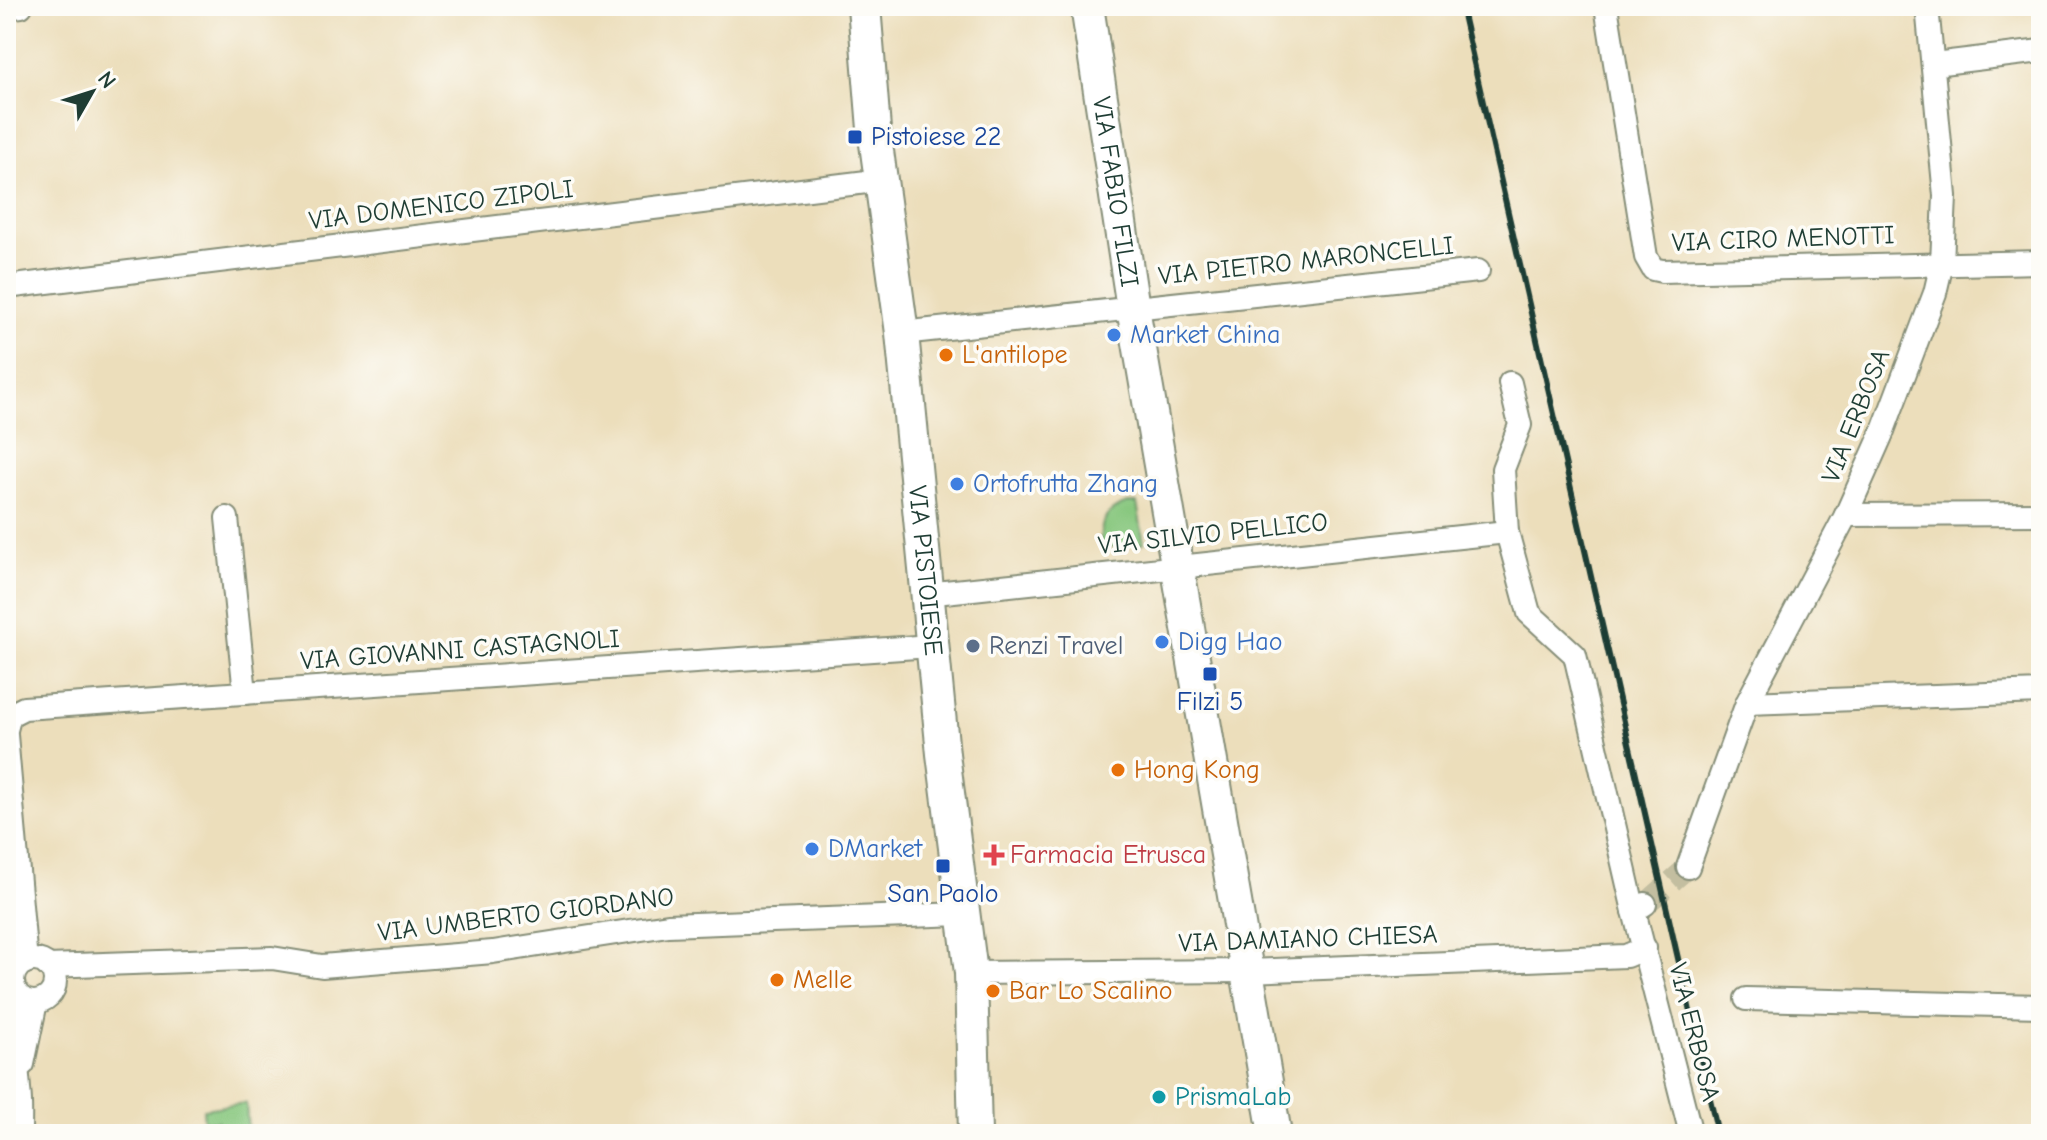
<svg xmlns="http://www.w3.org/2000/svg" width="2047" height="1140" font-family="'Comic Neue',sans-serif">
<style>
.green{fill:#88c77f;stroke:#54825a;stroke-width:2}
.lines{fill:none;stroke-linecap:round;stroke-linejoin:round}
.street-tunnel{stroke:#c3bea0;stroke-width:22;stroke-dasharray:22 11;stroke-linecap:butt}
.street-casing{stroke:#868e78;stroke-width:26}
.secondary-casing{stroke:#868e78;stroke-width:36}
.street{stroke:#fff;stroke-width:22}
.secondary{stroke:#fff;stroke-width:32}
.rail{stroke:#1f3d34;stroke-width:6}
.transit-dot{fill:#1a4fb4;stroke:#fdfcf7;stroke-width:3}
.shop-dot{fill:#3f7fe0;stroke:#fdfcf7;stroke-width:3}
.food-dot{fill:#e8710a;stroke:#fdfcf7;stroke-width:3}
.service-dot{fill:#5c6f8a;stroke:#fdfcf7;stroke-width:3}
.health-dot{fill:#e0444e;stroke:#fdfcf7;stroke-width:3}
.culture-dot{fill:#0f9aa8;stroke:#fdfcf7;stroke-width:3}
.labels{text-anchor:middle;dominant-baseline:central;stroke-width:7;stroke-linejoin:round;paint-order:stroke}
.transit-label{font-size:26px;fill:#164399;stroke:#fdfcf7}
.street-label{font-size:26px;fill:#1f3d34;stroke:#fdfcf7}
.shop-label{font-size:26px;fill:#366cbe;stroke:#fdfcf7;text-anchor:start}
.food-label{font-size:26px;fill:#c56008;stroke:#fdfcf7;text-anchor:start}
.service-label{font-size:26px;fill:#4e5e75;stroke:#fdfcf7;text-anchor:start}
.health-label{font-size:26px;fill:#be3a42;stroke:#fdfcf7;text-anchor:start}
.culture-label{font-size:26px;fill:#0d838f;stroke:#fdfcf7;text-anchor:start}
</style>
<rect width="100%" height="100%" fill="#fdfcf7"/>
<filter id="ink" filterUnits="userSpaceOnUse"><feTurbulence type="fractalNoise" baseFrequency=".0125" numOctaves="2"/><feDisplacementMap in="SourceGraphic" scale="16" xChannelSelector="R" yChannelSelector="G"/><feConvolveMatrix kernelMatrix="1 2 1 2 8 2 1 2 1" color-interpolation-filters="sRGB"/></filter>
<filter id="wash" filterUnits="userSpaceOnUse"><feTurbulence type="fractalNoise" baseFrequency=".006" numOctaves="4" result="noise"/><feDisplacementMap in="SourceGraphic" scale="32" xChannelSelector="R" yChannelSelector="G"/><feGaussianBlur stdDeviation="1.8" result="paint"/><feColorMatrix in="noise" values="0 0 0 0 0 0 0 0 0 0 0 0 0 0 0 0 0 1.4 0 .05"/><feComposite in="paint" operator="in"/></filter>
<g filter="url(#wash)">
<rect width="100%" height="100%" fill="#ecdebb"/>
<g class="green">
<path d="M1128,503H1137L1144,543L1101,548C1098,525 1105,509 1128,503Z"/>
<polygon points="246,1103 248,1134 219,1134 218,1121 204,1122 203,1109"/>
<polygon points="197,1126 198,1134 150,1134 149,1130"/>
</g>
</g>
<g filter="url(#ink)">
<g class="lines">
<polyline class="street-tunnel" points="1647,903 1688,867"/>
<defs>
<g id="street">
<polyline points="1606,6 1646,257 1653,269 1662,271 2041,262"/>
<polyline points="6,8 21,6"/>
<polyline points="1934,64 2041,51"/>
<polyline points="6,287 883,180"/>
<polyline points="902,333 1478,271"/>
<polyline points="1846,515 2041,514"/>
<polyline points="227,518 245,693"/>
<polyline points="1507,532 1503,469 1520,425 1510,383"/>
<polyline points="926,594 1507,532 1529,613 1575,655 1634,911"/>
<polyline points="1747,703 2041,692"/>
<polyline points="6,730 10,715 24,708 931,646"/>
<polyline points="6,735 26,962"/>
<polyline points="1688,867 1747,703 1846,515 1881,436 1935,293 1942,263 1945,196 1927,6"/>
<polyline points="1645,904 1634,911 1691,1134"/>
<circle cx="34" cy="981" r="21"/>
<polyline points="48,966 272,958 322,966 493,952 668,925 962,914"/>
<polyline points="971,973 1247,971 1626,956 1645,948"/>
<path d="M16,992C9,1026 17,1055 19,1089C21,1103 20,1119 20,1134"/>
<polyline points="1746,999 2041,1006"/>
<polyline points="23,1064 36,1002"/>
</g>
<g id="secondary">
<path id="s1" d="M864,6L874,129L902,333L943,754L971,973L975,1134"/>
<path id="s2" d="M1087,6L1133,308L1275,1134"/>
</g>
</defs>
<use href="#street" class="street-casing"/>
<use href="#secondary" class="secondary-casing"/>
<use href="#street" class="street"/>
<use href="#secondary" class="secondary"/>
<polyline class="rail" points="1461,6 1718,1134"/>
</g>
</g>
<g class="transit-dot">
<rect x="847" y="129" width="16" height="16" rx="4"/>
<rect x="1202" y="666" width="16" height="16" rx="4"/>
<rect x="935" y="858" width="16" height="16" rx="4"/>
</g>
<g class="shop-dot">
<circle cx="1114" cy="335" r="8"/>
<circle cx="957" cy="484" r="8"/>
<circle cx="1162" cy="642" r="8"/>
<circle cx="812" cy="849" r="8"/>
</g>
<g class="food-dot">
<circle cx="946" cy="355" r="8"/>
<circle cx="1118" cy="770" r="8"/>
<circle cx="777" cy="980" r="8"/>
<circle cx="993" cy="991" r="8"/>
</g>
<circle class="service-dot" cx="973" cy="646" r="8"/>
<path class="health-dot" d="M990 843h8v8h8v8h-8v8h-8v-8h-8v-8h8z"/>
<circle class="culture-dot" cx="1159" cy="1097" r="8"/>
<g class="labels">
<g class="transit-label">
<text x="871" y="137" text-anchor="start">Pistoiese 22</text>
<text x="1210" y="702">Filzi 5</text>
<text x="943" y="894">San Paolo</text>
</g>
<g class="street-label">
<text stroke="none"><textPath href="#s2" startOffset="188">VIA FABIO FILZI</textPath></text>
<text transform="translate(441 205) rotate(-7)">VIA DOMENICO ZIPOLI</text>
<text transform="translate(1783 239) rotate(-2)">VIA CIRO MENOTTI</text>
<text transform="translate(1306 261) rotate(-6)">VIA PIETRO MARONCELLI</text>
<text transform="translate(1856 416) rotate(-68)">VIA ERBOSA</text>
<text transform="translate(1213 534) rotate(-6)">VIA SILVIO PELLICO</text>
<text stroke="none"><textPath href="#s1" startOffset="568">VIA PISTOIESE</textPath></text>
<text transform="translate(460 650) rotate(-4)">VIA GIOVANNI CASTAGNOLI</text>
<text transform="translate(526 915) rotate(-7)">VIA UMBERTO GIORDANO</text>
<text transform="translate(1308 939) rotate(-2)">VIA DAMIANO CHIESA</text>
<text transform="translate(1694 1032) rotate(76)">VIA ERBOSA</text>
</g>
<g class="shop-label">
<text x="1130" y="335">Market China</text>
<text x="973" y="484">Ortofrutta Zhang</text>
<text x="1178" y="642">Digg Hao</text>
<text x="828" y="849">DMarket</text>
</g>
<g class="food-label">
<text x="962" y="355">L'antilope</text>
<text x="1134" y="770">Hong Kong</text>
<text x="793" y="980">Melle</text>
<text x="1009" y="991">Bar Lo Scalino</text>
</g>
<g class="service-label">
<text x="989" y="646">Renzi Travel</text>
</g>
<g class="health-label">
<text x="1010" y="855">Farmacia Etrusca</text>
</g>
<g class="culture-label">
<text x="1175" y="1097">PrismaLab</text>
</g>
</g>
<rect width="2047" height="1140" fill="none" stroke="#fdfcf7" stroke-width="32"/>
<g transform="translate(92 92) rotate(51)" stroke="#fdfcf7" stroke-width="6" paint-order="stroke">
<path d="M0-6L14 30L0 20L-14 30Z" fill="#1f3d34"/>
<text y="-12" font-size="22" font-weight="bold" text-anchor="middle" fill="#1f3d34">N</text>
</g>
</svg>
